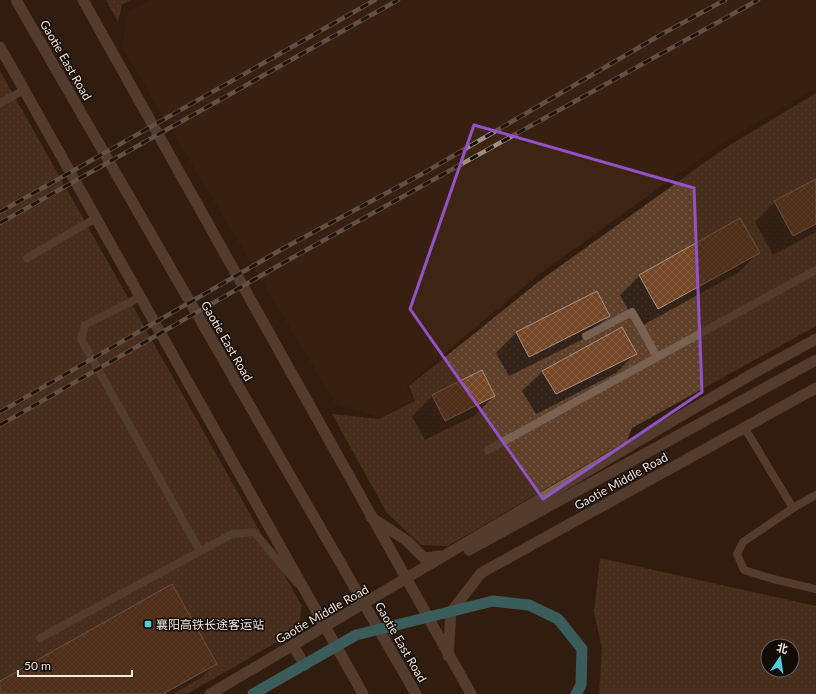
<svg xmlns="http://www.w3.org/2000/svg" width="816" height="694" font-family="Lato,'Noto Sans SC',sans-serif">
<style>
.built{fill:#3e2513}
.grass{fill:url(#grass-dots);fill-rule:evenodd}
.shadow{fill:#0007}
.building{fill:url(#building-cross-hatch);stroke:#ab9282}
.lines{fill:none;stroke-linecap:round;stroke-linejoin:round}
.service{stroke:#796252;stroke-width:8}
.tertiary{stroke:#796252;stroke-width:11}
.secondary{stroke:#796252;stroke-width:11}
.trunk{stroke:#46aab5;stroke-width:11}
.rail-casing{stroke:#9f8f84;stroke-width:4.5}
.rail{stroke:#120a05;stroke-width:3;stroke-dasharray:9;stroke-linecap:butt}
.marked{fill:none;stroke:#9352c5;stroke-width:3;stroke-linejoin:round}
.poi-dot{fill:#54cadc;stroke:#120a05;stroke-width:1.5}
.labels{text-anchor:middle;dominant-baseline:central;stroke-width:3;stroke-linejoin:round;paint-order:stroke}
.street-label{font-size:12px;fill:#f5e8df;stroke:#120a05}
.poi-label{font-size:12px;fill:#f5e8df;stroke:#120a05;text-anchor:start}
</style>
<defs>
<pattern id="grass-dots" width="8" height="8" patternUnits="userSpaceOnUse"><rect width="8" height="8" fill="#5f402b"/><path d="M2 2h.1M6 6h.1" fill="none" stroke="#775c49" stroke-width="1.8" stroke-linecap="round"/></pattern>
<pattern id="building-cross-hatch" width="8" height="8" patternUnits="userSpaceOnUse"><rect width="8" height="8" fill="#744625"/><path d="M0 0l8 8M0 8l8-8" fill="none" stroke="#886144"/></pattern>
</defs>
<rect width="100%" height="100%" fill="#311d10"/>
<polygon class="built" points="150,0 816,0 816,88 719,145 538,275 406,386 413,399 380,417 336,404 122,47 129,12"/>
<g class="grass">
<polygon points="106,0 130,0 122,5 118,22"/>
<polygon points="0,71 302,606 298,630 187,694 0,694"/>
<polygon points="816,93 816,326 632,428 627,441 448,546 421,545 387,513 332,414 379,419 415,401 409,386 542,279 725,148"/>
<path d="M600,558L816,606V694H599L602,648L594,612ZM768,646H792V670H768Z"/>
</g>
<g class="shadow">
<polygon points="816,180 816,232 773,255 755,222 775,202"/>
<polygon points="759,252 739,272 638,328 620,295 640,275"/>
<polygon points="596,292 609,316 589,336 509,376 496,353 516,333"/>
<polygon points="621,328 636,353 616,373 536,414 522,391 542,372"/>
<polygon points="481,371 494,396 474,416 425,440 412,416 432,396"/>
<polygon points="216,663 202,677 173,694 0,694 0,682"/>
</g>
<g class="building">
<polygon points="816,179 816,224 793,236 774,201"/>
<polygon points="740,218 760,253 658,309 639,275"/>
<polygon points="597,291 610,316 529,357 516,332"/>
<polygon points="622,327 637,354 556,394 542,371"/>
<polygon points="482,370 495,396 445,421 432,395"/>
<polygon points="172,584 217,664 163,694 0,694 0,681"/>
</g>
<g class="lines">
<g class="service">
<polyline points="0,103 24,90"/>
<polyline points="27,258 96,218"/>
<polyline points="140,297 85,325 81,339 200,551"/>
<polyline points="586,336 632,312 657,357"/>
<polyline points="744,427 793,508"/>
<polyline points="488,450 816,270"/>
<polyline points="816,495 793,508 743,542 737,554 744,570 773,579 816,589"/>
<polyline points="40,638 232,534 254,532 297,583"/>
</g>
<g class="tertiary">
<polyline points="0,47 363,694"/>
<polyline points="371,517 407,541 424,558 441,556"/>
<polyline points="469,550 816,360"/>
<polyline points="293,646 305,665"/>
<polyline points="448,656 451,612 481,573 816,388"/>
<polyline points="210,694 752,374 816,339"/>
</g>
<g class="secondary">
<polyline points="16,0 416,694"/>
<polyline points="83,0 471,694"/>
</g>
<polyline class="trunk" points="253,694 356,635 493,601 529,605 558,619 582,649 581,685 576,694"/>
<defs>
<g id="rail">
<polyline points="0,212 375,0"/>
<polyline points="0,223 398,0"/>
<polyline points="0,412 284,248 422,174 662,34 725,0"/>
<polyline points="0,425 290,259 758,0"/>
</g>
</defs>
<use href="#rail" class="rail-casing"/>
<use href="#rail" class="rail"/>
</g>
<path d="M0 0H816V694H0ZM474,125L694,188L702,392L543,499L410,309Z" fill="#311d10" fill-opacity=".55" fill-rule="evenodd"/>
<path class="marked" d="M474,125L694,188L702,392L543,499L410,309Z"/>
<rect class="poi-dot" x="144" y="620" width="8" height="8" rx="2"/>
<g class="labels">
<g class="street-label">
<text transform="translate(66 60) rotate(60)">Gaotie East Road</text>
<text transform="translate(227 341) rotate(60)">Gaotie East Road</text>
<text transform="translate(621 481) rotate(-29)">Gaotie Middle Road</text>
<text transform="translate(322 614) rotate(-30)">Gaotie Middle Road</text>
<text transform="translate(401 642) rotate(60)">Gaotie East Road</text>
</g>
<g class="poi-label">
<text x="156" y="624">襄阳高铁长途客运站</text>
</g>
</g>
<g transform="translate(780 658) rotate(13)"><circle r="19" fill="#120a05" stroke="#6d635c"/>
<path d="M0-3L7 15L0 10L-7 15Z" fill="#54cadc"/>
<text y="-6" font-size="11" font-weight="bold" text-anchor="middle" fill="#f5e8df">北</text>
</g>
<path d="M18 670v6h114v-6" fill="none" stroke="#f5e8df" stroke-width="2"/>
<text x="24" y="670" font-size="12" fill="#f5e8df" stroke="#120a05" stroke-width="3" paint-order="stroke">50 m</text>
</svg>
